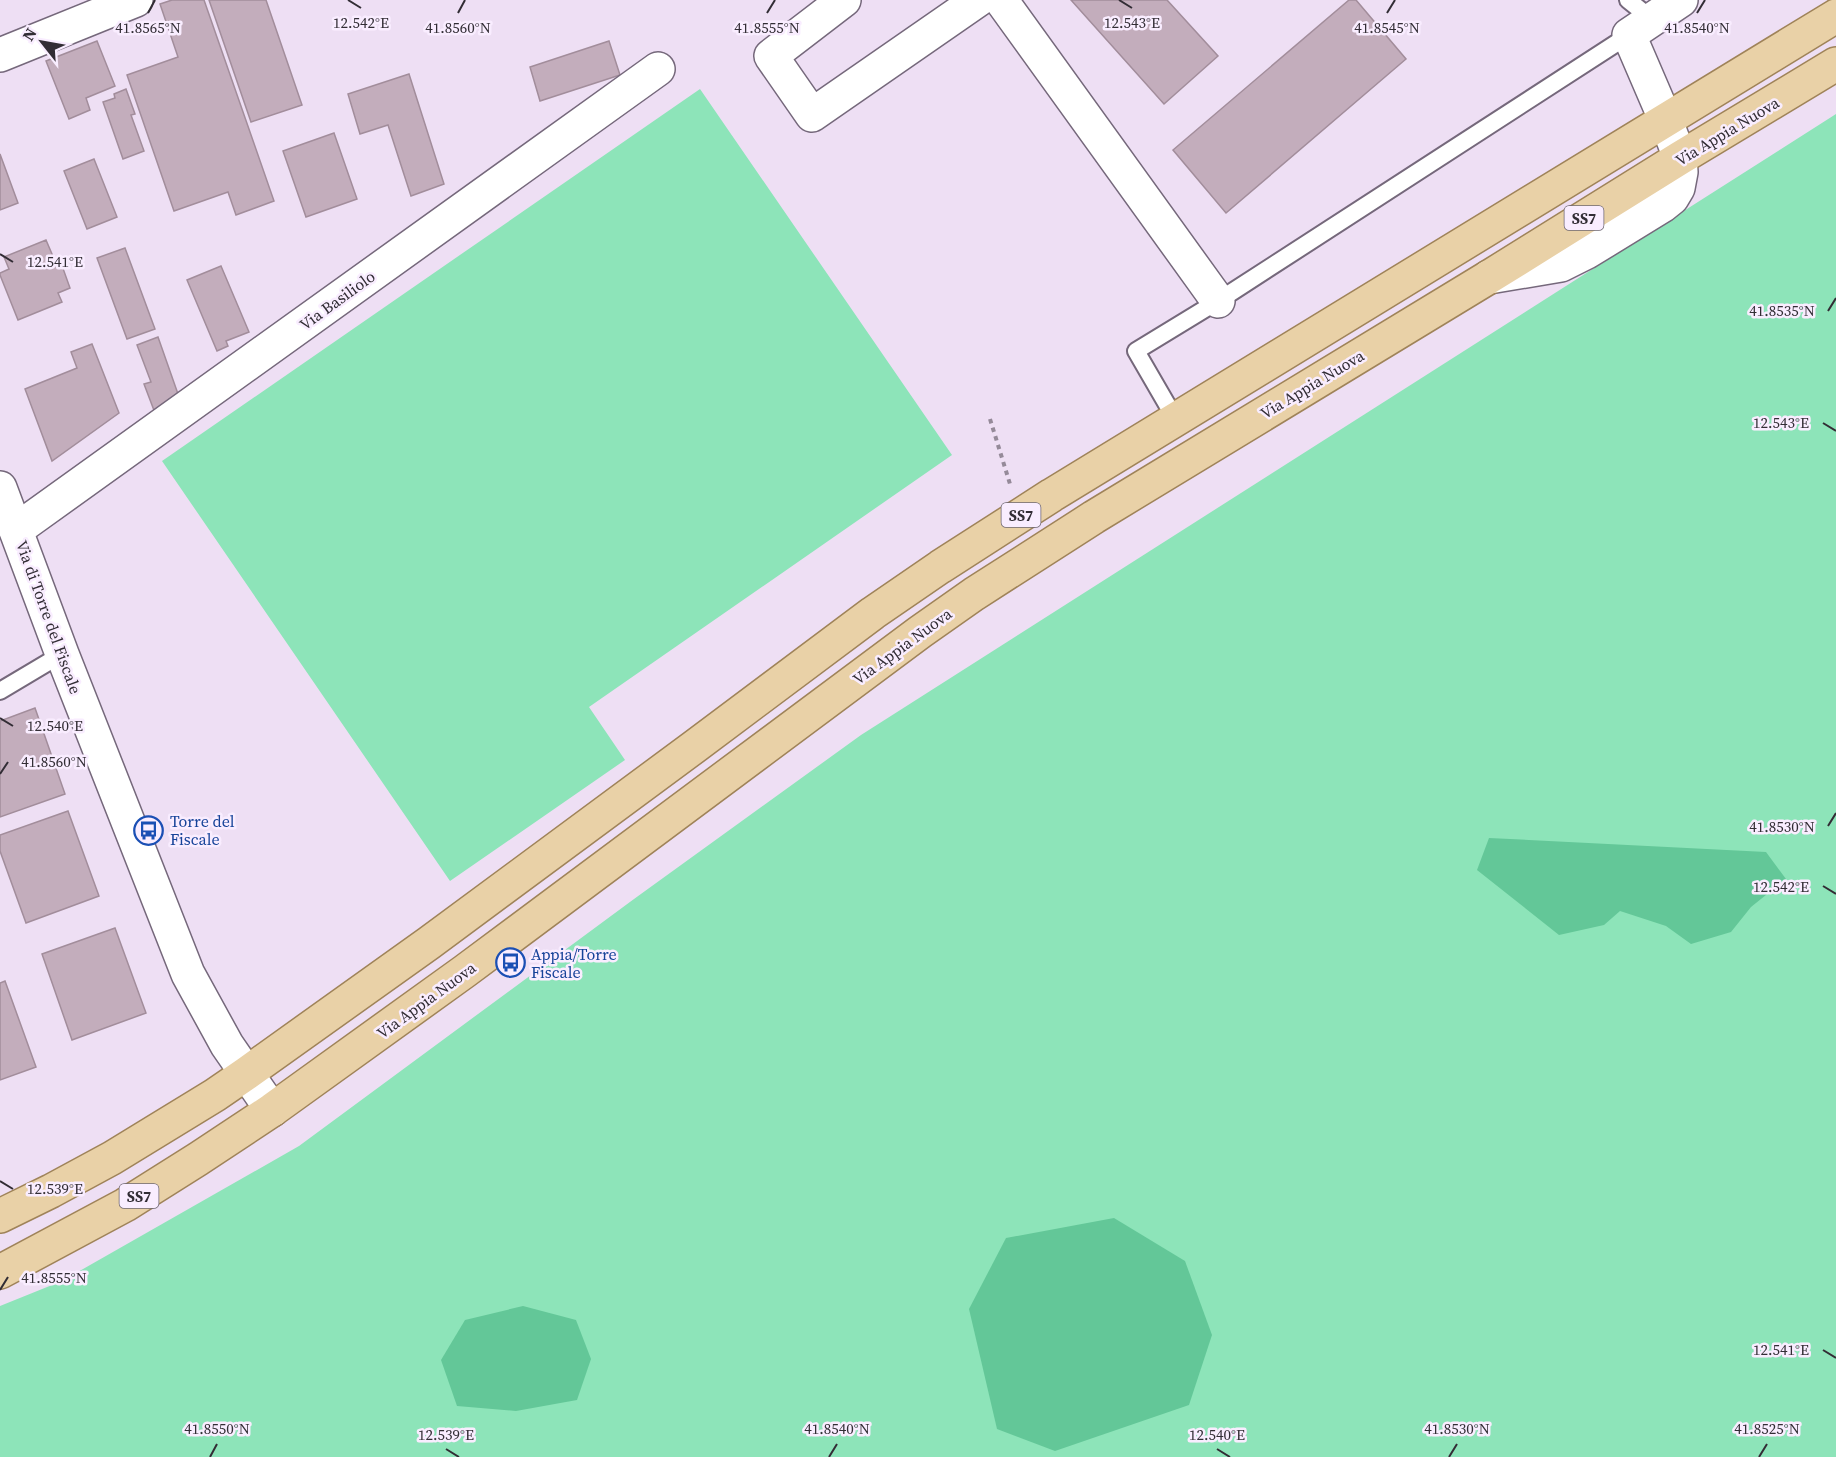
<svg xmlns="http://www.w3.org/2000/svg" width="1836" height="1457" font-family="'Source Serif 4',serif">
<style>
.green{fill:#8de4b9}
.forest{fill:#63c798}
.building{fill:#c3adbc;stroke:#a28d9b;stroke-width:1.5}
.lines{fill:none;stroke-linecap:round;stroke-linejoin:round}
.lane-casing{stroke:#75687b;stroke-width:20}
.street-casing{stroke:#75687b;stroke-width:36}
.primary-casing{stroke:#9f8359;stroke-width:36}
.path{stroke:#958a99;stroke-width:4;stroke-dasharray:4.5 4.5;stroke-linecap:butt}
.lane{stroke:#fff;stroke-width:16}
.street{stroke:#fff;stroke-width:33}
.primary{stroke:#e9d1a7;stroke-width:33}
.ticks{fill:none;stroke:#322d35;stroke-width:2}
.labels{text-anchor:middle;dominant-baseline:central;stroke-width:5;stroke-linejoin:round;paint-order:stroke}
.shield{fill:#f9edff;stroke:#6e6772;stroke-width:1.5}
.shield-label{font-size:15px;font-weight:bold;fill:#322d35}
.street-label{font-size:16px;fill:#322d35;stroke:#f9edff}
.transit-label{font-size:16px;fill:#164399;stroke:#f9edff;text-anchor:start}
.ticks-label{font-size:15px;text-anchor:middle;fill:#322d35;stroke:#f9edff;stroke-width:5;stroke-linejoin:round;paint-order:stroke}
</style>
<rect width="100%" height="100%" fill="#eedff4"/>
<g class="green">
<polygon points="700,89 952,455 589,707 625,760 450,881 162,461"/>
<polygon points="1836,114 1836,1457 0,1457 0,1306 62,1281 299,1146 634,899 861,735"/>
</g>
<g class="forest">
<polygon points="1489,838 1766,852 1786,879 1751,907 1731,932 1691,944 1666,926 1620,911 1604,925 1559,935 1477,870"/>
<polygon points="1114,1218 1185,1261 1212,1335 1189,1405 1055,1451 997,1429 969,1309 1006,1238"/>
<polygon points="523,1306 576,1320 591,1359 577,1400 516,1411 457,1406 441,1360 465,1320"/>
</g>
<g class="building">
<polygon points="172,0 204,0 274,201 236,215 228,192 174,211 127,75 178,57 160,4"/>
<polygon points="209,0 266,0 302,105 251,122"/>
<polygon points="1071,0 1167,0 1218,56 1164,104"/>
<polygon points="1349,0 1356,0 1406,59 1226,213 1173,150"/>
<polygon points="97,41 115,86 86,98 90,110 69,119 46,61"/>
<polygon points="609,41 620,75 540,101 530,67"/>
<polygon points="409,74 444,184 411,196 388,125 360,134 348,94"/>
<polygon points="126,89 135,114 131,115 144,151 123,159 103,102 115,98 114,94"/>
<polygon points="334,133 357,199 306,217 283,151"/>
<polygon points="0,154 18,203 0,210"/>
<polygon points="94,159 117,217 87,229 64,171"/>
<polygon points="46,240 55,261 60,260 70,288 58,293 62,302 18,320 0,275 0,273 9,269 4,257"/>
<polygon points="125,248 155,329 127,339 97,258"/>
<polygon points="221,266 249,332 226,341 228,346 217,351 187,280"/>
<polygon points="158,337 178,394 155,413 144,384 151,382 137,345"/>
<polygon points="92,344 119,413 52,461 25,389 77,368 71,352"/>
<polygon points="35,708 65,794 0,817 0,721"/>
<polygon points="68,811 99,896 26,923 0,851 0,835"/>
<polygon points="115,928 146,1013 72,1040 42,954"/>
<polygon points="5,981 36,1067 0,1080 0,983"/>
</g>
<g class="lines">
<defs>
<g id="lane">
<polyline points="1628,0 1653,20"/>
<polyline points="1176,420 1136,351 1218,301 1629,35"/>
<polyline points="0,691 62,654"/>
</g>
<g id="street">
<polyline points="844,0 771,56 812,115 978,0"/>
<polyline points="1001,0 1218,301"/>
<polyline points="0,55 136,0"/>
<polyline points="1489,277 1561,265 1587,252 1662,206 1672,198 1678,188 1681,172 1680,158 1666,121 1629,35 1681,0"/>
<polyline points="0,488 62,654 188,974 227,1045 272,1110"/>
<polyline points="16,530 658,69"/>
</g>
<g id="primary">
<polyline points="0,1216 51,1191 112,1158 215,1095 247,1073 429,943 694,747 873,613 940,567 1052,495 1836,16"/>
<polyline points="0,1272 125,1205 198,1159 272,1110 465,971 920,632 974,594 1094,517 1489,277 1680,158 1836,64"/>
</g>
</defs>
<use href="#lane" class="lane-casing"/>
<use href="#street" class="street-casing"/>
<use href="#primary" class="primary-casing"/>
<polyline class="path" points="990,419 1010,484"/>
<use href="#lane" class="lane"/>
<use href="#street" class="street"/>
<use href="#primary" class="primary"/>
</g>
<path class="ticks" d="M348,0L361,8M1119,0L1132,8M148,13L155,0M458,13L465,0M767,13L775,0M1387,13L1395,0M1697,13L1705,0M0,254L13,262M1828,311L1836,298M1823,423L1836,431M0,718L13,726M0,774L8,762M1828,826L1836,813M1823,886L1836,894M0,1181L13,1189M0,1290L8,1277M1823,1350L1836,1358M446,1449L459,1457M1217,1449L1230,1457M210,1457L217,1444M829,1457L837,1444M1449,1457L1457,1444M1759,1457L1767,1444"/>
<defs>
<symbol id="bus-ring" viewBox="-11 -11 22 22"><circle r="9.5" fill="#f9edff" stroke="#1a4fb4" stroke-width="1.5"/><path d="M-5-6H5V4H4V6H2V4H-2V6H-4V4H-5ZM-3.5-4V0h7V-4ZM-3.5 1.2v1.5H-2V1.2ZM2 1.2v1.5H3.5V1.2Z" fill="#1a4fb4"/></symbol>
</defs>
<g fill-rule="evenodd">
<use href="#bus-ring" x="132" y="814" width="33" height="33"/>
<use href="#bus-ring" x="494" y="946" width="33" height="33"/>
</g>
<g class="labels">
<g class="shield">
<rect x="1564.5" y="206" width="39" height="24" rx="4.5"/>
<rect x="1001.5" y="503" width="39" height="24" rx="4.5"/>
<rect x="119.5" y="1184" width="39" height="24" rx="4.5"/>
</g>
<g class="shield-label">
<text x="1584" y="218">SS7</text>
<text x="1021" y="515">SS7</text>
<text x="139" y="1196">SS7</text>
</g>
<g class="street-label">
<text transform="translate(1727 131) rotate(-31)">Via Appia Nuova</text>
<text transform="translate(337 300) rotate(-36)">Via Basiliolo</text>
<text transform="translate(1312 384) rotate(-31)">Via Appia Nuova</text>
<text transform="translate(49 617) rotate(70)">Via di Torre del Fiscale</text>
<text transform="translate(902 646) rotate(-36)">Via Appia Nuova</text>
<text transform="translate(426 1000) rotate(-36)">Via Appia Nuova</text>
</g>
<g class="transit-label">
<text x="170" y="821">Torre del<tspan x="170" dy="18">Fiscale</tspan></text>
<text x="531" y="954">Appia/Torre<tspan x="531" dy="18">Fiscale</tspan></text>
</g>
</g>
<g class="ticks-label">
<text x="1132" y="28">12.543°E</text>
<text x="361" y="28">12.542°E</text>
<text x="458" y="33">41.8560°N</text>
<text x="1387" y="33">41.8545°N</text>
<text x="148" y="33">41.8565°N</text>
<text x="767" y="33">41.8555°N</text>
<text x="1697" y="33">41.8540°N</text>
<text x="55" y="267">12.541°E</text>
<text x="1782" y="316">41.8535°N</text>
<text x="1781" y="428">12.543°E</text>
<text x="55" y="731">12.540°E</text>
<text x="54" y="767">41.8560°N</text>
<text x="1782" y="832">41.8530°N</text>
<text x="1781" y="892">12.542°E</text>
<text x="55" y="1194">12.539°E</text>
<text x="54" y="1283">41.8555°N</text>
<text x="1781" y="1355">12.541°E</text>
<text x="217" y="1434">41.8550°N</text>
<text x="837" y="1434">41.8540°N</text>
<text x="1457" y="1434">41.8530°N</text>
<text x="1767" y="1434">41.8525°N</text>
<text x="446" y="1440">12.539°E</text>
<text x="1217" y="1440">12.540°E</text>
</g>
<g transform="translate(42 42) rotate(301)" stroke="#f9edff" stroke-width="4.5" paint-order="stroke">
<path d="M0-4.5L10 22L0 15L-10 22Z" fill="#322d35"/>
<text y="-9" font-size="16" font-weight="bold" text-anchor="middle" fill="#322d35">N</text>
</g>
</svg>
